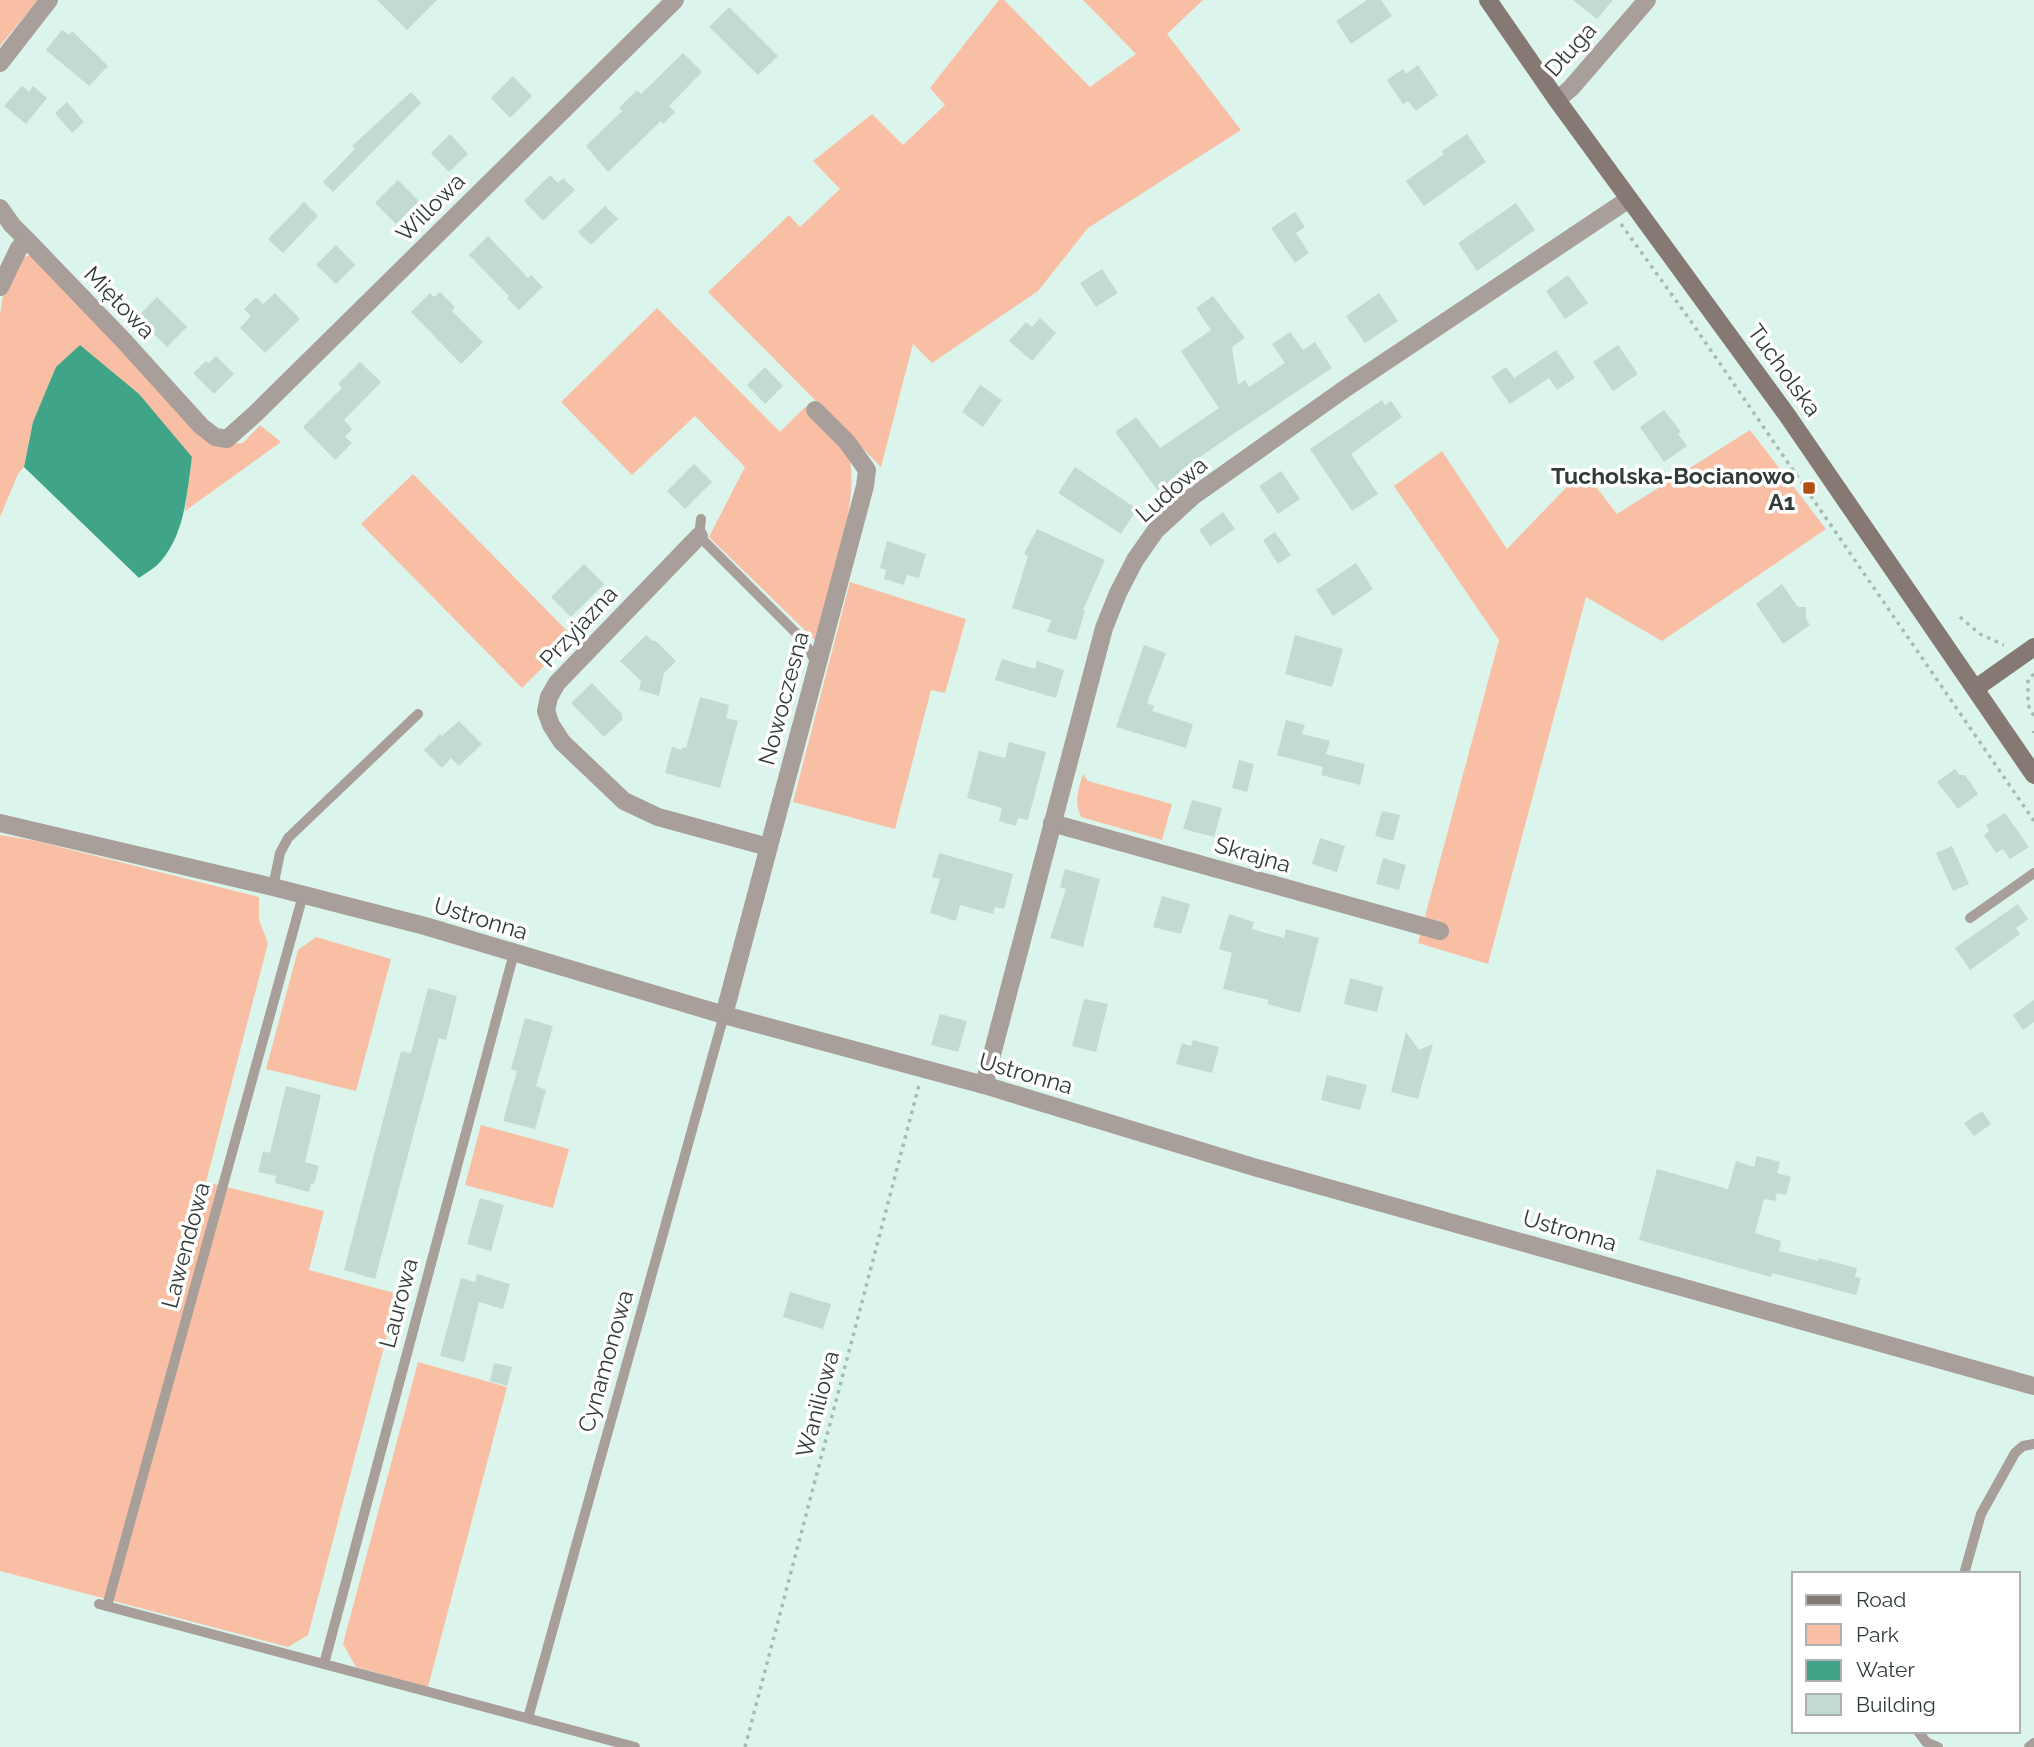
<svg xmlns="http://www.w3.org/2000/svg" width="2034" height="1747" font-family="Raleway,sans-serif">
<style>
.green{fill:#f9bfa4}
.water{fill:#40a488}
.building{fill:#c2dbd2}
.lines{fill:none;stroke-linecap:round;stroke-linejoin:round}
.path{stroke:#a6bab3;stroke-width:3.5;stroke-dasharray:3.5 5;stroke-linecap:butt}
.lane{stroke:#a89e9a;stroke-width:10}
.street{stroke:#a89e9a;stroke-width:18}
.secondary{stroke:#867872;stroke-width:18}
.poi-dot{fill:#b15010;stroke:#fff;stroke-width:2.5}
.labels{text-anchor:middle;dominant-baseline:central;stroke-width:7;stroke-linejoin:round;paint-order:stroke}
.street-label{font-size:23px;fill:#313b37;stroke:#fff}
.poi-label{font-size:23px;font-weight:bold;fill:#313b37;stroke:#fff;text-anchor:end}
</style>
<rect width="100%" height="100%" fill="#dcf5ec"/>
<g class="green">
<polygon points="0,0 38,0 0,46"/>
<polygon points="999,0 1004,0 1090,87 1136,54 1083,0 1203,0 1167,34 1241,130 1088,228 1038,291 932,363 913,344 881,467 708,292 789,215 800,227 840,189 813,161 872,114 903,145 945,105 930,88"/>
<polygon points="30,255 140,368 201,438 222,445 243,443 260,425 281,442 185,511 192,457 33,422 24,467 18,474 0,517 0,314 3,295 20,259"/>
<path d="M657,308L780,432L805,407C815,418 840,439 846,450C866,486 826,600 815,640L709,537L745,467L695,416L632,475L561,402Z"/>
<polygon points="1750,430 1826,529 1662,641 1586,597 1488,964 1418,943 1499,640 1394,486 1442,451 1507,549 1583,470 1617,514"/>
<polygon points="413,474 573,637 522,688 361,524"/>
<polygon points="850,582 966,619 945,693 931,690 895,829 793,802"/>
<path d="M1083,774L1088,781L1172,804L1162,840L1081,817C1074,802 1078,790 1083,774Z"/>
<polygon points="0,835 36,841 259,897 259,920 268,943 206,1182 324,1211 309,1270 398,1294 308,1635 288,1647 0,1571"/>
<polygon points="316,937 391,959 356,1091 266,1069 298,950"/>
<polygon points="481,1125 569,1149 553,1208 465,1185"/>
<polygon points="418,1362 507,1387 428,1687 356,1667 343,1644"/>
</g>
<path class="water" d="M80,345L139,394L192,457C187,493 185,533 161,561C155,568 146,573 139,578L24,467L33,422L56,367Z"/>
<g class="building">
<polygon points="377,0 437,0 407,30"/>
<polygon points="1367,0 1381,0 1392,16 1351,44 1336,21"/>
<polygon points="1573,0 1613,0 1597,19"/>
<polygon points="729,7 778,56 758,75 709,27"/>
<polygon points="62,30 69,35 72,31 108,66 89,86 46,50"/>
<polygon points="683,53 702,72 669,106 675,112 663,124 661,121 608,172 586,146 622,111 619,108 637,90 641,94"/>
<polygon points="1418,65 1438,95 1416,111 1408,101 1403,104 1387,80 1403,69 1406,74"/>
<polygon points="513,76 532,96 510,118 491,98"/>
<polygon points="22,86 29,92 33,86 47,98 26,124 4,106"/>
<polygon points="411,92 421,103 333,192 323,182 355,149 352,146"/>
<polygon points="67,102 84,122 72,133 55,113"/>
<polygon points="450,134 468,154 449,172 431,153"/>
<polygon points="1467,134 1486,162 1424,206 1406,181 1444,154 1442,151"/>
<polygon points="550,175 558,183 563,178 575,190 543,221 524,201"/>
<polygon points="398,180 419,201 396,224 375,203"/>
<polygon points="304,202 318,216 283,253 268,239"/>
<polygon points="1516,203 1535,230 1477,271 1458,243"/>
<polygon points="605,206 618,219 591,245 578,232"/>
<polygon points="1295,212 1305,227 1296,233 1309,253 1295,263 1271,228"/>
<polygon points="488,236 528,278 531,275 543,287 519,310 507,298 509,296 469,255"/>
<polygon points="336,245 355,265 336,284 316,265"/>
<polygon points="1102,269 1118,293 1096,307 1080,283"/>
<polygon points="1568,275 1588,303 1565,319 1546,291"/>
<polygon points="440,292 455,307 452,311 483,342 461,364 411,312 430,293 434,297"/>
<polygon points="275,293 300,319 265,353 240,328 251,316 244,309 256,297 263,304"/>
<polygon points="1379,293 1398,321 1365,343 1346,316"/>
<polygon points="1213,296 1245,338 1232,347 1238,385 1245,380 1249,387 1285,363 1272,344 1290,332 1303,350 1315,342 1332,368 1226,439 1181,470 1183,472 1158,491 1115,432 1136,417 1160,448 1219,408 1181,351 1211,330 1196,308"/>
<polygon points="157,297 187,327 167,347 137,317"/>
<polygon points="1040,318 1056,333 1032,361 1009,341 1026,322 1032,327"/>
<polygon points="1618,345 1638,374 1613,391 1593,362"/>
<polygon points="1556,350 1575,378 1557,390 1549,378 1510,404 1491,377 1506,367 1514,378"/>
<polygon points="216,356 234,374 214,394 193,373 206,361 209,363"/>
<polygon points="360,362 381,382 344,420 352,429 345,437 352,443 335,460 303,427 342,388 338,384"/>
<polygon points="765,367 783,386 765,404 747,385"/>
<polygon points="980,385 1002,400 983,427 962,412"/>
<polygon points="1382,400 1385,405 1391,401 1402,417 1351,454 1378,494 1352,511 1310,449"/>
<polygon points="1664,410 1681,432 1678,434 1687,446 1664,462 1640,427"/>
<polygon points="694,464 712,482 685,509 667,491"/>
<polygon points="1075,467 1137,509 1121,534 1058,493"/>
<polygon points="1281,471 1300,499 1278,514 1259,486"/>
<polygon points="1223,512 1235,529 1210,546 1199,530"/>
<polygon points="1037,529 1105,560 1083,610 1085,611 1076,640 1047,632 1051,620 1012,608 1028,556 1024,554"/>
<polygon points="1275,532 1291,555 1278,564 1263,540"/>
<polygon points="887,541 926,554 919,578 907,575 904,585 884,579 886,570 880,568"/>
<polygon points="1356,563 1373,589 1333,616 1316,590"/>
<polygon points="584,564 604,584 571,617 551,597"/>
<polygon points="1782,584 1798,607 1806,607 1806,619 1810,625 1783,644 1756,604"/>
<polygon points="646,635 653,641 656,641 676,661 664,673 659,696 639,690 641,681 620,661"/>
<polygon points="1295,635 1343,649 1332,687 1285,674"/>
<polygon points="1144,645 1166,653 1147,703 1154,706 1152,711 1193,724 1186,748 1116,727"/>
<polygon points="1002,659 1035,669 1037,661 1064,670 1056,698 995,680"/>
<polygon points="592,683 622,714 622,720 604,737 571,703"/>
<polygon points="700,697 729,705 726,718 738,721 720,788 665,773 672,747 682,750 682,747 686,748"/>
<polygon points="1286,720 1305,725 1302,734 1330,741 1326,754 1365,764 1360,785 1321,775 1323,767 1277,755"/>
<polygon points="459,721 482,744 459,766 451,758 442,768 424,750 440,734 442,736"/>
<polygon points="1009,742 1046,752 1028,820 1018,818 1016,826 999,821 1002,808 967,798 979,751 1005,758"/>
<polygon points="1239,760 1254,764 1247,792 1232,788"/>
<polygon points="1955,769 1959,775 1965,775 1978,794 1958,809 1937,782"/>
<polygon points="1192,800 1222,808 1214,837 1183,829"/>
<polygon points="1382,811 1400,815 1393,841 1375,836"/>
<polygon points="2005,813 2029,847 2010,859 2003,849 1996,853 1984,835 1989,831 1986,825"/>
<polygon points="1320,838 1345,846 1337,872 1312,864"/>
<polygon points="1952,846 1969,884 1953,891 1936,853"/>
<polygon points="939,853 1013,874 1004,909 995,907 993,914 960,905 956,921 930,913 940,879 932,877"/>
<polygon points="1383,858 1406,865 1399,890 1376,884"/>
<polygon points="1065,869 1100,879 1083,947 1050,938 1066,889 1060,887"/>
<polygon points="1162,896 1190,904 1181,934 1153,927"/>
<polygon points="2018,904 2028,919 2016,928 2020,934 1970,970 1955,948"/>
<polygon points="1229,914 1254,922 1252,929 1284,938 1286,929 1319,938 1300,1013 1267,1004 1269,1000 1223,989 1232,953 1219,949"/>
<polygon points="1350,978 1383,987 1377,1012 1344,1004"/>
<polygon points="428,988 457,996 446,1040 439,1038 375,1279 344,1270 401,1051 411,1053"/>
<polygon points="1084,999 1108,1004 1096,1052 1072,1046"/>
<polygon points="2034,1000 2034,1022 2023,1030 2013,1015"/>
<polygon points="940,1014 967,1021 958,1052 931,1045"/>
<polygon points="525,1018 553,1026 536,1086 546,1090 535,1129 503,1121 517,1071 511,1069"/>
<polygon points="1406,1032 1419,1050 1433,1044 1418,1099 1391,1092"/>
<polygon points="1193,1040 1219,1047 1212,1073 1176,1064 1182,1043 1191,1046"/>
<polygon points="1327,1075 1367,1085 1360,1110 1321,1100"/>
<polygon points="286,1086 321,1095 305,1162 319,1166 314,1184 311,1183 309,1192 275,1183 276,1176 258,1172 263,1151 270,1153"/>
<polygon points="1982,1111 1991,1124 1974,1136 1964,1123"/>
<polygon points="1757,1156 1780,1162 1777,1173 1791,1177 1786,1195 1777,1193 1775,1201 1764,1199 1755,1233 1781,1241 1779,1251 1818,1261 1819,1258 1857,1268 1855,1277 1861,1278 1856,1295 1772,1273 1771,1277 1639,1240 1657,1169 1728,1189 1736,1161 1754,1167"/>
<polygon points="480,1198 504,1205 491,1251 467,1244"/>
<polygon points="477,1274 510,1284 503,1309 479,1302 464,1362 440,1356 461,1278 475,1282"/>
<polygon points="790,1292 831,1304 823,1329 783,1317"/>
<polygon points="494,1363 512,1367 507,1386 490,1381"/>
</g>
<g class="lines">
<g class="path">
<polyline points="1621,224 1690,320 2034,821"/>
<polyline points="1960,617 1980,634 2004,645"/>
<polyline points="2034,674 2028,679 2028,705 2034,716"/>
<polyline points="2034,733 2034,731"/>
<polyline points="745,1747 919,1085"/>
</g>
<g class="lane">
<polyline points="701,519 699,536 803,640 817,664"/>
<polyline points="273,887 280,853 288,838 418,714"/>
<polyline points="1970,918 2034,873"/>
<polyline points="1964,1574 1981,1514 2015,1453 2023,1446 2034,1444"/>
<polyline points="99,1604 635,1747"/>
<polyline points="107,1606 303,895"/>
<polyline points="324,1664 514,953"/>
<polyline points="528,1718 724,1015"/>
<polyline points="1918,1731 1926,1742 1938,1747"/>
<polyline points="2029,1747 2034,1743"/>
</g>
<g class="street">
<polyline points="0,63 49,0"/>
<polyline points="1557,100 1571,88 1647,0"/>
<polyline points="0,208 12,225 27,240"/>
<polyline points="0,287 19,248 27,240 124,341 201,426 215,437 227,439 255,414 675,0"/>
<polyline points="699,536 557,683 549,697 546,711 551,725 562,742 624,801 658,817 768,847"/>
<polyline points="0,823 273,887 425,926 724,1015 984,1085 1257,1168 2034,1386"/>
<polyline points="1052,823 1440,931"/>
<polyline points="724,1015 865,486 867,470 847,442 815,410"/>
<polyline points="984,1085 1104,628 1118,593 1135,560 1156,530 1192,497 1346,388 1629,199"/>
</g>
<g class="secondary">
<polyline points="1488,0 1557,100 1787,415 2034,775"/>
<polyline points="1976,688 2034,647"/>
</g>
</g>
<rect class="poi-dot" x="1802" y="481" width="14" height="14" rx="3.5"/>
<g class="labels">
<g class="street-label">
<text transform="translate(1570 49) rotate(-48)">Długa</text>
<text transform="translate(430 207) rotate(-45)">Willowa</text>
<text transform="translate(120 302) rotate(46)">Miętowa</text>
<text transform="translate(1785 370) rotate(54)">Tucholska</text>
<text transform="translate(1171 489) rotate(-41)">Ludowa</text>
<text transform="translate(578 626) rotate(-47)">Przyjazna</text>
<text transform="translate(783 698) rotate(-75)">Nowoczesna</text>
<text transform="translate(1253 854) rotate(16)">Skrajna</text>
<text transform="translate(481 918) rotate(17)">Ustronna</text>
<text transform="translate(1026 1073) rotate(16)">Ustronna</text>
<text transform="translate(1570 1230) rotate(16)">Ustronna</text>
<text transform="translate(185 1245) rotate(-75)">Lawendowa</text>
<text transform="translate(398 1303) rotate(-75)">Laurowa</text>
<text transform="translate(605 1361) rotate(-74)">Cynamonowa</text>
<text transform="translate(817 1404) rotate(-75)">Waniliowa</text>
</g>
<g class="poi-label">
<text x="1795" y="475">Tucholska-Bocianowo<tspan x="1795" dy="26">A1</tspan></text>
</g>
</g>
<rect x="1792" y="1572" width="228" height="161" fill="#ffffff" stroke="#adb1af" stroke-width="2"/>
<rect x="1806" y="1595" width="35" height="10" fill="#867872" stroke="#adb1af" stroke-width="2"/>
<text x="1856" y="1607" font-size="21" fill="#313b37">Road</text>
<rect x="1806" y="1624" width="35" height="21" fill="#f9bfa4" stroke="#adb1af" stroke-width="2"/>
<text x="1856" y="1642" font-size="21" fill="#313b37">Park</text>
<rect x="1806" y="1660" width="35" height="21" fill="#40a488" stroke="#adb1af" stroke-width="2"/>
<text x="1856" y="1677" font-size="21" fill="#313b37">Water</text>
<rect x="1806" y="1694" width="35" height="21" fill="#c2dbd2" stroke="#adb1af" stroke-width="2"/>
<text x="1856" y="1712" font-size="21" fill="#313b37">Building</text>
</svg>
